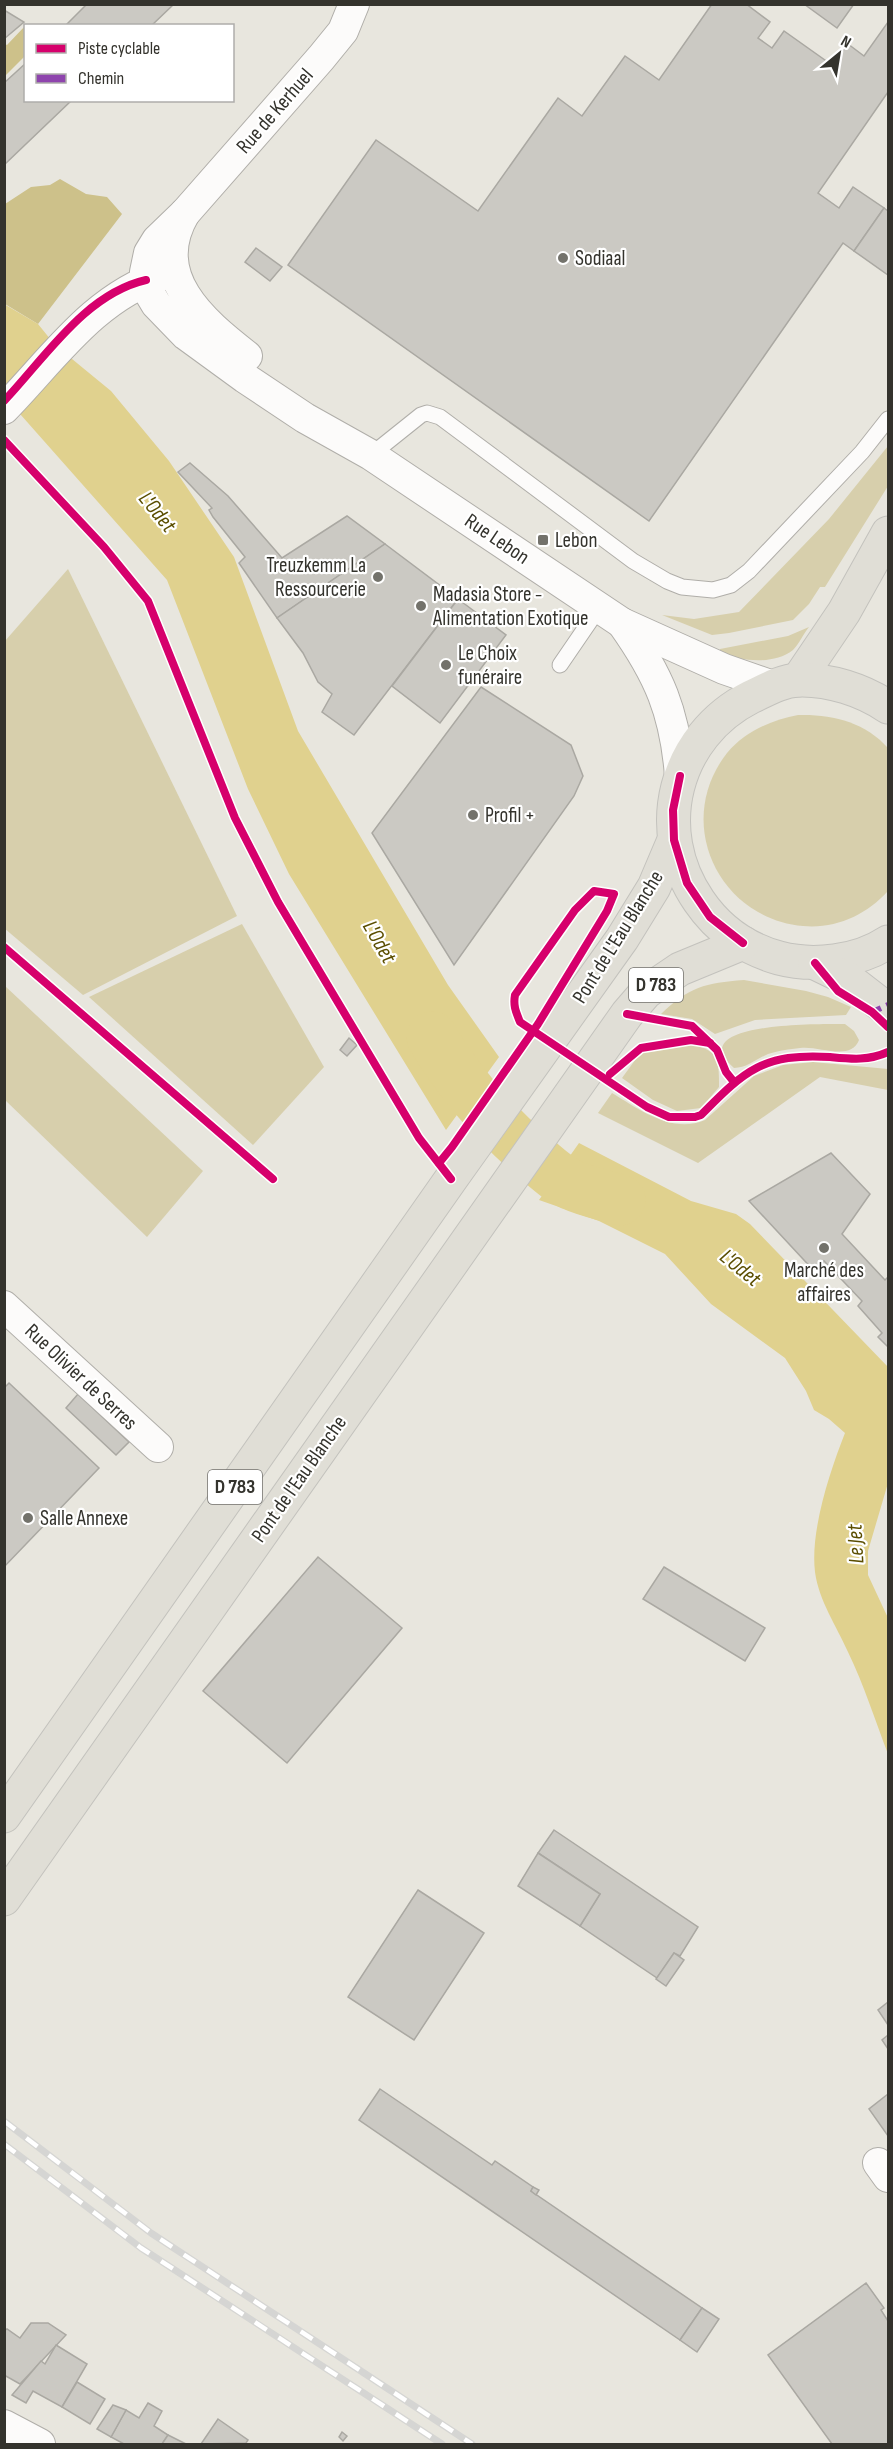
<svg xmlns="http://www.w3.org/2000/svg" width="893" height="2449" font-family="'Sofia Sans Condensed',sans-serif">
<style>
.green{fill:#d7cfac}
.forest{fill:#cdc18a}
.water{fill:#e0d18e}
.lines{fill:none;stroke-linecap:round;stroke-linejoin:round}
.river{stroke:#e0d18e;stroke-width:51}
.building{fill:#cbc9c3;stroke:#aaa8a2;stroke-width:1.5}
.service-casing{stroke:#b0aea9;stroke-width:17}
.minor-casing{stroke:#b0aea9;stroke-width:32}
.primary-casing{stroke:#c3c2bd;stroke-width:35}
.service{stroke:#fcfbfa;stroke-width:15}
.minor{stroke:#fcfbfa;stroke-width:30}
.primary{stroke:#e0ded6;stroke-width:33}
.rail-casing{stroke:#d5d5d3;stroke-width:7}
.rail{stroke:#fff;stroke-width:4.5;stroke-dasharray:14;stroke-linecap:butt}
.quiet{stroke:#8e44ad;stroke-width:6;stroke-dasharray:12 6;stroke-linecap:butt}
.cycleway-casing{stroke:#fff;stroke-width:11}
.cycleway{stroke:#d6006c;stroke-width:8}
.poi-dot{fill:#73726b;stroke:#fff;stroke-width:2}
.labels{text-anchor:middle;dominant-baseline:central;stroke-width:4.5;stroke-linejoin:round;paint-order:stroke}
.shield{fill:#fff;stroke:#71706c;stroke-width:1.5}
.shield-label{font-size:20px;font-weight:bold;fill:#34332d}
.street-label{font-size:21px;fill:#34332d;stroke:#fff}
.poi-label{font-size:21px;fill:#34332d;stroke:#fff;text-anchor:start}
.water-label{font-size:22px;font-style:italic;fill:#5b4e00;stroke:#fff}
</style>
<rect width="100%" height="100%" fill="#e8e6de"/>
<g class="green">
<polygon points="888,446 888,486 825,587 820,587 809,604 793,620 729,633 712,635 662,615 694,619 739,612 829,519"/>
<polygon points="68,569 237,916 83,995 4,928 5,641"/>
<path d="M809,627C804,633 799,644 793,650C772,666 742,660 719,654L720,649L788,636Z"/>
<path d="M798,715C832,714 865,722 888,748V891C866,915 836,929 803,926C718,918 673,822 727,753C745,731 772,720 798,715Z"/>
<polygon points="242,924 324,1067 253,1145 89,997"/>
<path d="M744,980L806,991L828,997L851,1007L846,1015L755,1020L715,1034L692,1019L661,1014C689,987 705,983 744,980Z"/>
<polygon points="5,986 203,1171 147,1237 5,1100"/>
<path d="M845,1024L854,1031L859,1040C851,1062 818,1045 800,1048C790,1049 777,1051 768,1054C756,1059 747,1068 734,1068C680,1021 826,1024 845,1024Z"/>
<path d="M687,1044C718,1049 719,1057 719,1087L701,1108L677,1111L653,1100L622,1078L641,1052Z"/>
<path d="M813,1062L888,1069V1090L820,1077L698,1163L598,1113L612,1093C640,1110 672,1134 705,1120L754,1076L783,1065Z"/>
</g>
<g class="forest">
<polygon points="25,26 25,56 5,76 5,44 7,45"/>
<polygon points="60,179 86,194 107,197 122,214 38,324 5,304 5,204 31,187 50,185"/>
</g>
<g class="water">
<polygon points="4,304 38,324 55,345 111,391 169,461 234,557 298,731 448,985 499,1057 446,1130 289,874 248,789 167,580 5,397"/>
<path d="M579,1143L691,1201L736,1214L750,1224L888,1367V1483L868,1551V1575L888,1618V1754C875,1720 864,1685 848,1652C836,1625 819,1601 815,1572C810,1531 830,1471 845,1433L829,1419L814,1410L806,1391L785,1358L711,1304L665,1254L599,1221L539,1200Z"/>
</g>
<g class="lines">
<path class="river" d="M432,1037C460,1084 494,1123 535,1158C547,1168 558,1179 572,1185C587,1192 604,1195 620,1200"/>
</g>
<g class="building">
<polygon points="87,4 174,4 151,26 65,26"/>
<polygon points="712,4 746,4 770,22 758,38 772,48 784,31 832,65 848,44 864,56 888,22 888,92 818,193 839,208 853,187 884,208 854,251 843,243 649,521 288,265 376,140 478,211 558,98 582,116 625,56 659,80"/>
<polygon points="804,4 854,4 837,28"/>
<polygon points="4,10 24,22 4,39"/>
<polygon points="26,63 26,100 72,100 4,165 4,83"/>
<polygon points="884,208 888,211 888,275 854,251"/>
<polygon points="256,248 282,267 270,281 245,262"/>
<polygon points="190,463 228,496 282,558 347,516 385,544 277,618 239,563 245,557 213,517 209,510 212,508 178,472"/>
<polygon points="385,544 458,599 354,735 322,712 332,694 318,682 303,653 277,618"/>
<polygon points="458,599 506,635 440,723 392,686"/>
<polygon points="481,687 571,745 583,776 574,796 454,965 372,833"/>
<polygon points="349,1038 357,1045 347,1056 340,1050"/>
<polygon points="831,1153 870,1194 842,1234 885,1280 888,1277 888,1347 878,1337 882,1333 858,1306 862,1301 824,1261 816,1273 749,1201"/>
<polygon points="9,1383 99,1468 4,1567 4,1388"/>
<polygon points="78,1394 129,1442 116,1455 66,1408"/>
<polygon points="318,1557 402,1628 287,1763 203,1691"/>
<polygon points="664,1567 765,1628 745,1661 643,1599"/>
<polygon points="554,1830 698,1927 680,1956 674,1953 657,1978 580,1926 600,1894 538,1853"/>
<polygon points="538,1853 600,1894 580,1926 518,1886"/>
<polygon points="418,1890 484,1933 414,2040 348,1997"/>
<polygon points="674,1953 684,1960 666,1986 656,1979"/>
<polygon points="888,2002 888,2025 878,2010"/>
<polygon points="888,2035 888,2049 882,2040"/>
<polygon points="380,2089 492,2165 495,2161 533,2187 531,2191 702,2308 680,2340 359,2120"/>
<polygon points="888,2094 888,2136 869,2109"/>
<polygon points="533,2187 539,2190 536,2195 531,2191"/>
<polygon points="866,2283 884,2308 881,2310 888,2321 888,2444 832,2444 768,2355"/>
<polygon points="702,2308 719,2319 697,2352 680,2340"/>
<polygon points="31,2323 48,2323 66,2335 20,2384 4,2375 4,2331 7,2329 20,2338"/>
<polygon points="56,2345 87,2364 62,2407 33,2391 26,2403 12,2395 41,2361 45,2364"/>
<polygon points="77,2382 105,2399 90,2424 62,2407"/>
<polygon points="148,2403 162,2411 154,2426 168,2435 162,2444 124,2444 111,2437 126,2410 139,2418"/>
<polygon points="113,2405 126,2410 111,2437 97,2429"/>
<polygon points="218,2419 248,2440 246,2443 201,2444"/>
<polygon points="342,2432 347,2436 343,2441 339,2437"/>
<polygon points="168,2435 186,2444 162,2444"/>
</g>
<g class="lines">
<defs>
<g id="service">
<polyline points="371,455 421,415 427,413 440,417 633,561 667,581 682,587 713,590 731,585 749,571 862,452 888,419"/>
<polyline points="560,665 599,608"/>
</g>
<g id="minor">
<polyline points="354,4 343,31 321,58 186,212 157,240 149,253 145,272 150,294 156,304 186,335 245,378 305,418 371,455 622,623 724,669 773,686"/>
<path d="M185,213C148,276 202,321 247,356"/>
<path d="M4,409C53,359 94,297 163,275"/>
<path d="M622,623C659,675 675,712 680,776"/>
<polyline points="4,1306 158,1447"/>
<polyline points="878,2163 888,2177"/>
<polyline points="4,2425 40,2444"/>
</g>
<g id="primary">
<polyline points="798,680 844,612 888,533"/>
<path d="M888,707C863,690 829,679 798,680C781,681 766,690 751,697C674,736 650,830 699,901C718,929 746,949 779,958C813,967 858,962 888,942"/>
<polyline points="815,963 848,979 888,1010"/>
<polyline points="4,1816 451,1179 622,939 654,887 674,840"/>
<polyline points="4,1899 627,1014 646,992 680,969 743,943"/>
</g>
</defs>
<use href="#service" class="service-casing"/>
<use href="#minor" class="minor-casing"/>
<use href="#primary" class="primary-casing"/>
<use href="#service" class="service"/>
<use href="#minor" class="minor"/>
<use href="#primary" class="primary"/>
<defs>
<g id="rail">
<polyline points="4,2121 151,2233 472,2444"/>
<polyline points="4,2144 141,2248 442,2444"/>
</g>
</defs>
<use href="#rail" class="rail-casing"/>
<use href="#rail" class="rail"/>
<polyline class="quiet" points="870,1013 888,1005"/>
<defs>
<g id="cycleway">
<path d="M4,401C45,358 85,294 146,280"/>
<polyline points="4,440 104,547 148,601 235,818 278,902 419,1138 451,1179"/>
<polyline points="680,776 673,810 674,840 687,883 710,917 743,943"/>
<polyline points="4,947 273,1179"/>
<polyline points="815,963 838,991 872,1012 888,1027"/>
<polyline points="627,1014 692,1026 717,1050 726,1072 734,1082"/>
<polyline points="610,1074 641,1048 691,1040 710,1043"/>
<path d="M439,1163L452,1147L538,1024L607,911L614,894L594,891L575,910L515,995C513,1006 516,1012 520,1022L647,1107L669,1117H695L701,1115C745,1070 764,1053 830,1057C851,1059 868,1061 888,1052"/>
</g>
</defs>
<use href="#cycleway" class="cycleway-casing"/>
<use href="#cycleway" class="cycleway"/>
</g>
<g class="poi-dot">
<circle cx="563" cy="258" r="6"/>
<rect x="537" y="534" width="12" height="12" rx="3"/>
<circle cx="378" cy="577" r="6"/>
<circle cx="421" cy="606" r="6"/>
<circle cx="446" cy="665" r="6"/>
<circle cx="473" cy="815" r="6"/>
<circle cx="824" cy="1248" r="6"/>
<circle cx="28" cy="1518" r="6"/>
</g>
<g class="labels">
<g class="shield">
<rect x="629" y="968" width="54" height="34" rx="4.5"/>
<rect x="208" y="1470" width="54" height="34" rx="4.5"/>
</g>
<g class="shield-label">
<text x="656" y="985">D 783</text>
<text x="235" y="1487">D 783</text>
</g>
<g class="street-label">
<text transform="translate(275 111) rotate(-49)">Rue de Kerhuel</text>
<text transform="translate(497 539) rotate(34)">Rue Lebon</text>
<text transform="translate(618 937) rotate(-58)">Pont de L'Eau Blanche</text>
<text transform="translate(81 1377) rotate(43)">Rue Olivier de Serres</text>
<text transform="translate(299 1479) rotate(-55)">Pont de l'Eau Blanche</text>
</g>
<g class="poi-label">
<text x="575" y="258">Sodiaal</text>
<text x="555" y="540">Lebon</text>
<text x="366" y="565" text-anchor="end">Treuzkemm La<tspan x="366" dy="24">Ressourcerie</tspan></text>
<text x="433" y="594">Madasia Store -<tspan x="433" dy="24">Alimentation Exotique</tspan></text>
<text x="458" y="653">Le Choix<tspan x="458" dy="24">funéraire</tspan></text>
<text x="485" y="815">Profil +</text>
<text x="824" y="1270" text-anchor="middle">Marché des<tspan x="824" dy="24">affaires</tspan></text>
<text x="40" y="1518">Salle Annexe</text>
</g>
<g class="water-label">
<text transform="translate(157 512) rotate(51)">L'Odet</text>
<text transform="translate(379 942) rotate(60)">L'Odet</text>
<text transform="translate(740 1268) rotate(39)">L'Odet</text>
<text transform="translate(856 1544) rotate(-93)">Le Jet</text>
</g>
</g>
<rect width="893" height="2449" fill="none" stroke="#34332d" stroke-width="12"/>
<rect x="24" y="24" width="210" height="78" fill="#ffffff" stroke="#aeadab" stroke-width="1.5"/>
<rect x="36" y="44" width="30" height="9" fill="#d6006c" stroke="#aeadab" stroke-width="1.5"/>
<text x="78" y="54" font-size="18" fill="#34332d">Piste cyclable</text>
<rect x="36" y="74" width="30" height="9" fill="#8e44ad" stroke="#aeadab" stroke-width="1.5"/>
<text x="78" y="84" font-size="18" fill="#34332d">Chemin</text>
<g transform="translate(839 54) rotate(30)" stroke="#ffffff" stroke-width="4.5" paint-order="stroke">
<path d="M0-4.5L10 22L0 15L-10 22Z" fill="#34332d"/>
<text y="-9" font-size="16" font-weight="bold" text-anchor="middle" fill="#34332d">N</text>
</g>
</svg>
